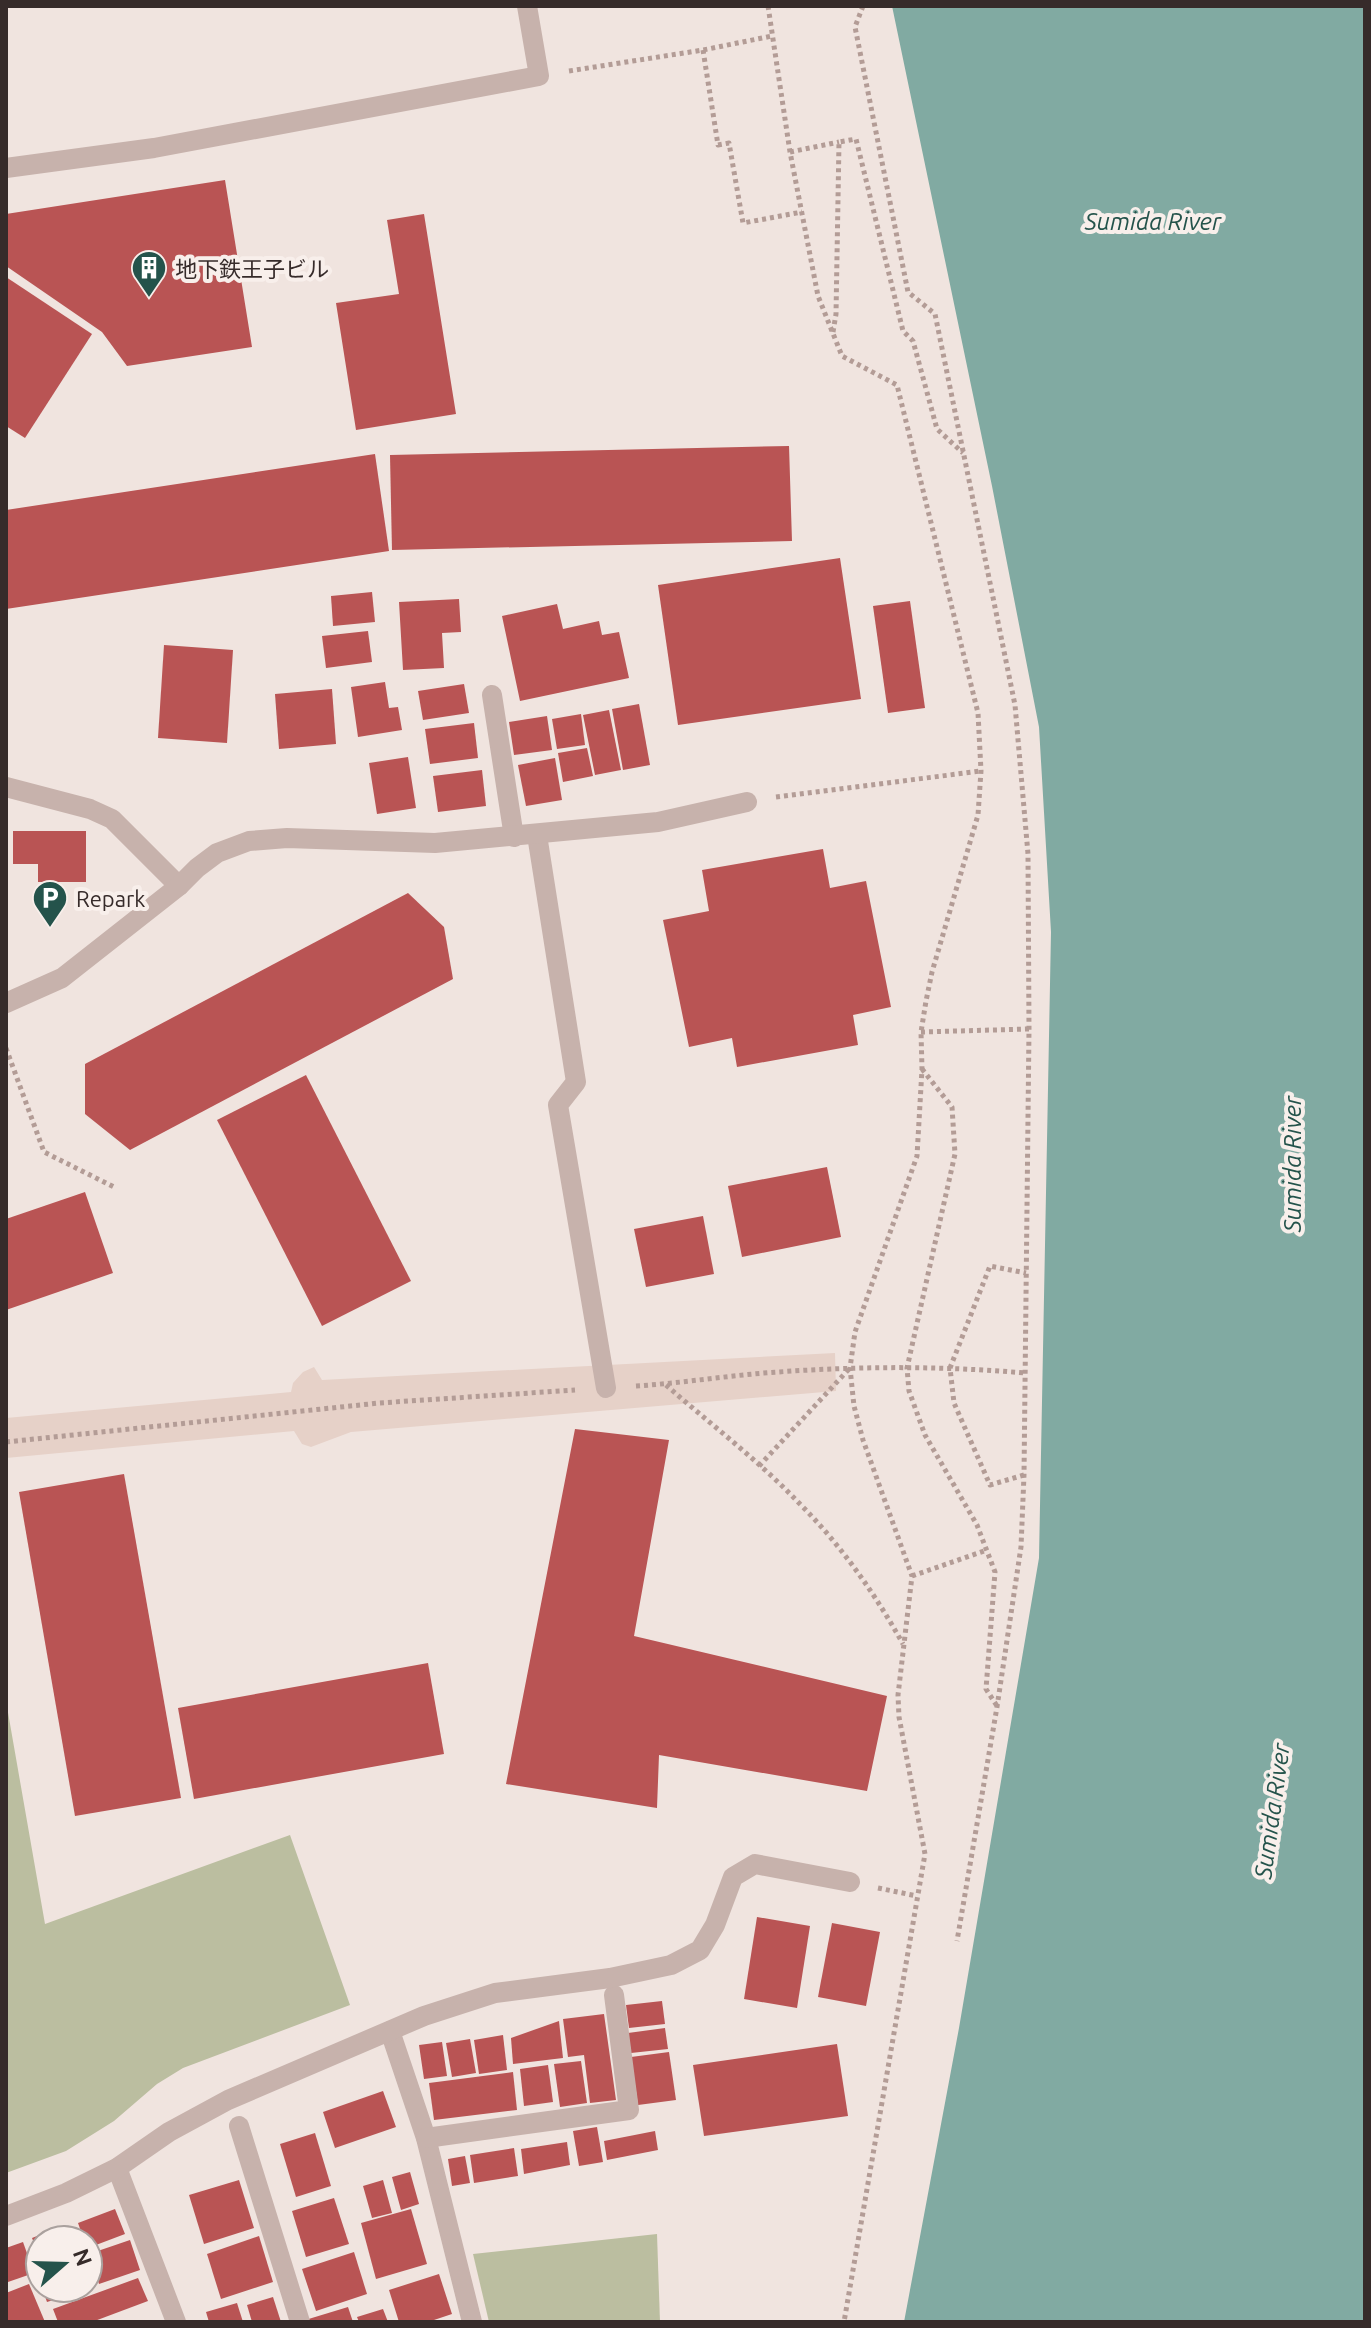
<svg xmlns="http://www.w3.org/2000/svg" width="1371" height="2328" font-family="Ubuntu,'Noto Sans JP',sans-serif">
<style>
.green{fill:#bbbea0}
.plaza{fill:#e6d1c8}
.water{fill:#81aaa2}
.building{fill:#b95454}
.lines{fill:none;stroke-linecap:round;stroke-linejoin:round}
.path{stroke:#b39c96;stroke-width:5;stroke-dasharray:4 4;stroke-linecap:butt}
.lane{stroke:#c7b2ac;stroke-width:20}
.street{stroke:#c7b2ac;stroke-width:20}
.labels{text-anchor:middle;dominant-baseline:central;stroke-width:8;stroke-linejoin:round;paint-order:stroke}
.poi-label{font-size:22px;fill:#362b2a;stroke:#f8efeb;text-anchor:start}
.water-label{font-size:24px;font-style:italic;fill:#24534b;stroke:#f8efeb}
</style>
<rect width="100%" height="100%" fill="#f0e4df"/>
<g class="green">
<polygon points="6,1701 45,1924 290,1835 350,2005 183,2068 157,2084 114,2121 66,2151 6,2173"/>
<polygon points="657,2234 660,2322 489,2322 473,2254"/>
</g>
<polygon class="plaza" points="835,1353 836,1391 351,1432 311,1447 302,1444 294,1431 6,1458 6,1418 291,1392 293,1383 303,1372 314,1367 322,1380"/>
<polygon class="water" points="892,6 1365,6 1365,2322 904,2322 959,2028 1039,1558 1051,932 1039,727 992,486"/>
<g class="building">
<polygon points="225,180 252,347 127,366 102,332 6,266 6,214"/>
<polygon points="424,214 456,414 356,430 336,303 399,294 387,220"/>
<polygon points="6,277 92,334 25,438 6,426"/>
<polygon points="789,446 792,541 392,550 390,455"/>
<polygon points="375,454 389,551 6,609 6,510"/>
<polygon points="840,558 861,699 678,725 658,585"/>
<polygon points="372,592 375,622 333,626 331,596"/>
<polygon points="459,599 461,632 442,633 444,668 403,670 399,602"/>
<polygon points="910,601 925,708 888,713 873,606"/>
<polygon points="557,604 563,629 599,621 602,635 619,632 629,678 520,701 502,616"/>
<polygon points="368,631 372,662 326,668 322,636"/>
<polygon points="164,645 233,650 227,743 158,738"/>
<polygon points="385,682 389,708 398,707 402,730 358,737 351,687"/>
<polygon points="464,684 469,713 423,720 418,691"/>
<polygon points="332,689 336,744 279,749 275,694"/>
<polygon points="639,704 650,765 623,770 612,709"/>
<polygon points="609,710 621,770 595,775 583,715"/>
<polygon points="581,714 585,745 557,749 552,719"/>
<polygon points="547,716 552,750 514,755 509,722"/>
<polygon points="474,723 478,758 430,764 425,729"/>
<polygon points="587,748 593,776 563,782 558,753"/>
<polygon points="408,757 416,808 377,814 369,763"/>
<polygon points="555,758 562,800 526,806 518,765"/>
<polygon points="482,770 486,806 438,812 433,776"/>
<polygon points="13,831 86,831 86,882 38,882 38,864 13,864"/>
<polygon points="823,849 830,888 866,881 891,1007 853,1015 858,1045 737,1067 732,1038 689,1047 663,920 709,911 702,870"/>
<polygon points="408,893 444,927 453,979 130,1150 85,1114 85,1064"/>
<polygon points="306,1075 411,1281 322,1326 217,1120"/>
<polygon points="827,1167 841,1237 742,1257 728,1186"/>
<polygon points="85,1192 113,1273 6,1310 6,1219"/>
<polygon points="703,1216 714,1274 646,1287 634,1229"/>
<polygon points="575,1429 669,1440 634,1636 887,1696 867,1791 659,1755 657,1808 506,1784"/>
<polygon points="124,1474 181,1798 75,1816 19,1492"/>
<polygon points="428,1663 444,1754 194,1799 178,1708"/>
<polygon points="757,1917 810,1926 797,2008 744,1999"/>
<polygon points="832,1923 880,1932 866,2006 818,1997"/>
<polygon points="662,2001 665,2024 629,2028 626,2005"/>
<polygon points="604,2014 616,2100 590,2103 584,2055 568,2057 563,2019"/>
<polygon points="559,2021 563,2058 513,2064 511,2038"/>
<polygon points="665,2028 668,2049 631,2053 628,2033"/>
<polygon points="503,2035 507,2070 479,2074 474,2040"/>
<polygon points="470,2039 476,2073 452,2077 446,2043"/>
<polygon points="442,2042 447,2076 424,2079 419,2045"/>
<polygon points="837,2044 848,2116 704,2136 693,2065"/>
<polygon points="669,2052 676,2100 638,2105 631,2057"/>
<polygon points="581,2061 587,2103 560,2107 554,2064"/>
<polygon points="548,2065 553,2102 524,2106 520,2069"/>
<polygon points="513,2072 517,2110 434,2120 429,2083"/>
<polygon points="383,2091 396,2127 335,2148 323,2112"/>
<polygon points="597,2127 603,2162 579,2166 573,2131"/>
<polygon points="655,2131 658,2150 607,2160 604,2141"/>
<polygon points="315,2133 331,2186 296,2197 280,2144"/>
<polygon points="567,2142 570,2165 524,2174 521,2149"/>
<polygon points="514,2148 518,2176 474,2183 470,2155"/>
<polygon points="465,2156 470,2183 452,2186 448,2159"/>
<polygon points="410,2172 419,2204 401,2210 392,2177"/>
<polygon points="239,2180 254,2228 204,2244 189,2195"/>
<polygon points="383,2180 392,2213 372,2218 363,2186"/>
<polygon points="334,2198 349,2244 306,2257 292,2211"/>
<polygon points="115,2209 125,2234 88,2248 88,2240 84,2240 78,2223"/>
<polygon points="411,2209 427,2264 376,2279 361,2223"/>
<polygon points="65,2225 71,2240 40,2240 40,2258 32,2238"/>
<polygon points="259,2236 273,2282 221,2299 207,2254"/>
<polygon points="130,2240 140,2270 99,2284 89,2254"/>
<polygon points="23,2242 34,2273 8,2282 6,2275 6,2248"/>
<polygon points="354,2252 367,2294 316,2311 302,2269"/>
<polygon points="439,2274 452,2314 428,2322 399,2322 389,2290"/>
<polygon points="138,2278 148,2301 92,2322 58,2322 53,2309"/>
<polygon points="29,2284 45,2322 6,2322 6,2293"/>
<polygon points="42,2288 88,2288 88,2289 47,2302"/>
<polygon points="273,2297 281,2322 252,2322 247,2305"/>
<polygon points="237,2303 243,2322 209,2322 206,2312"/>
<polygon points="348,2307 353,2322 303,2322 302,2321"/>
<polygon points="383,2309 388,2322 359,2322 357,2317"/>
</g>
<g class="lines">
<g class="path">
<polyline points="768,6 790,152 818,296 842,356 897,385 978,713 981,771 978,815 932,972 926,1001 921,1032 922,1069 917,1156 855,1332 850,1368 854,1406 863,1440 912,1576 898,1695 899,1717 925,1854 844,2322"/>
<polyline points="863,6 855,27 908,292 935,314 1015,705 1028,854 1029,1029 1024,1475 1021,1547 997,1707 957,1941"/>
<polyline points="703,50 718,145 729,143 743,223 802,212"/>
<polyline points="569,71 703,50 772,36"/>
<polyline points="790,152 839,142"/>
<polyline points="833,332 836,314 839,142 856,139 903,331 913,341 937,429 963,453"/>
<polyline points="776,797 981,771"/>
<polyline points="921,1032 1029,1029"/>
<polyline points="6,1048 44,1152 116,1188"/>
<polyline points="922,1069 952,1107 955,1154 907,1368 909,1391 925,1435 977,1525 995,1572 986,1689 997,1706"/>
<path d="M666,1385C709,1423 758,1460 798,1502C840,1544 874,1592 903,1644"/>
<path d="M636,1386C684,1383 731,1375 778,1372C861,1366 943,1366 1025,1373"/>
<polyline points="6,1442 379,1403 575,1390"/>
<polyline points="759,1466 849,1369"/>
<polyline points="1024,1475 990,1485 954,1403 950,1368 990,1266 1026,1273"/>
<polyline points="912,1576 987,1550"/>
<polyline points="878,1888 917,1896"/>
</g>
<g class="lane">
<polyline points="6,168 154,148 539,76 527,6"/>
<polyline points="492,695 514,837"/>
<polyline points="537,835 576,1082 558,1105 606,1388"/>
<polyline points="390,2031 426,2138 472,2322"/>
<polyline points="239,2126 300,2322"/>
<polyline points="426,2138 629,2110 614,1995"/>
<polyline points="117,2168 176,2322"/>
</g>
<g class="street">
<polyline points="6,787 90,809 112,819 179,886"/>
<polyline points="6,1003 62,978 179,886 197,868 217,853 249,841 287,838 435,843 658,822 747,802"/>
<polyline points="6,2216 66,2193 117,2168 169,2132 228,2100 424,2016 495,1993 610,1978 671,1965 700,1950 715,1925 733,1877 755,1864 850,1882"/>
</g>
</g>
<defs>
<symbol id="building-pin" viewBox="-11 -11 22 30"><path d="M0 17L-7.5 6A9.5 9.5 0 1 1 7.5 6Z" fill="#24534b" stroke="#f8efeb"/><path d="M-4-6H4V6H1V3H-1V6H-4ZM-2.5-4.3h1.7v1.8h-1.7ZM.8-4.3h1.7v1.8H.8ZM-2.5-1h1.7V.8h-1.7ZM.8-1h1.7V.8H.8Z" fill="#fff"/></symbol>
<symbol id="parking-pin" viewBox="-11 -11 22 30"><path d="M0 17L-7.5 6A9.5 9.5 0 1 1 7.5 6Z" fill="#24534b" stroke="#f8efeb"/><path d="M-3.5-5.5H1a3.5 3.5 0 0 1 0 7H-1V5.5H-3.5ZM-1-3.4V-.6H.8a1.4 1.4 0 0 0 0-2.8Z" fill="#fff"/></symbol>
</defs>
<g fill-rule="evenodd">
<use href="#building-pin" x="129" y="248" width="40" height="54"/>
<use href="#parking-pin" x="30" y="878" width="40" height="54"/>
</g>
<g class="labels">
<g class="poi-label">
<text x="175" y="268">地下鉄王子ビル</text>
<text x="76" y="898">Repark</text>
</g>
<g class="water-label">
<text x="1153" y="221">Sumida River</text>
<text transform="translate(1292 1164) rotate(-90)">Sumida River</text>
<text transform="translate(1272 1811) rotate(-82)">Sumida River</text>
</g>
</g>
<rect width="1371" height="2328" fill="none" stroke="#362b2a" stroke-width="16"/>
<g transform="translate(64 2264) rotate(70)"><circle r="38" fill="#f8efeb" stroke="#aaa19e" stroke-width="2"/>
<path d="M0-6L14 30L0 20L-14 30Z" fill="#24534b"/>
<text y="-12" font-size="22" font-weight="bold" text-anchor="middle" fill="#362b2a">N</text>
</g>
</svg>
